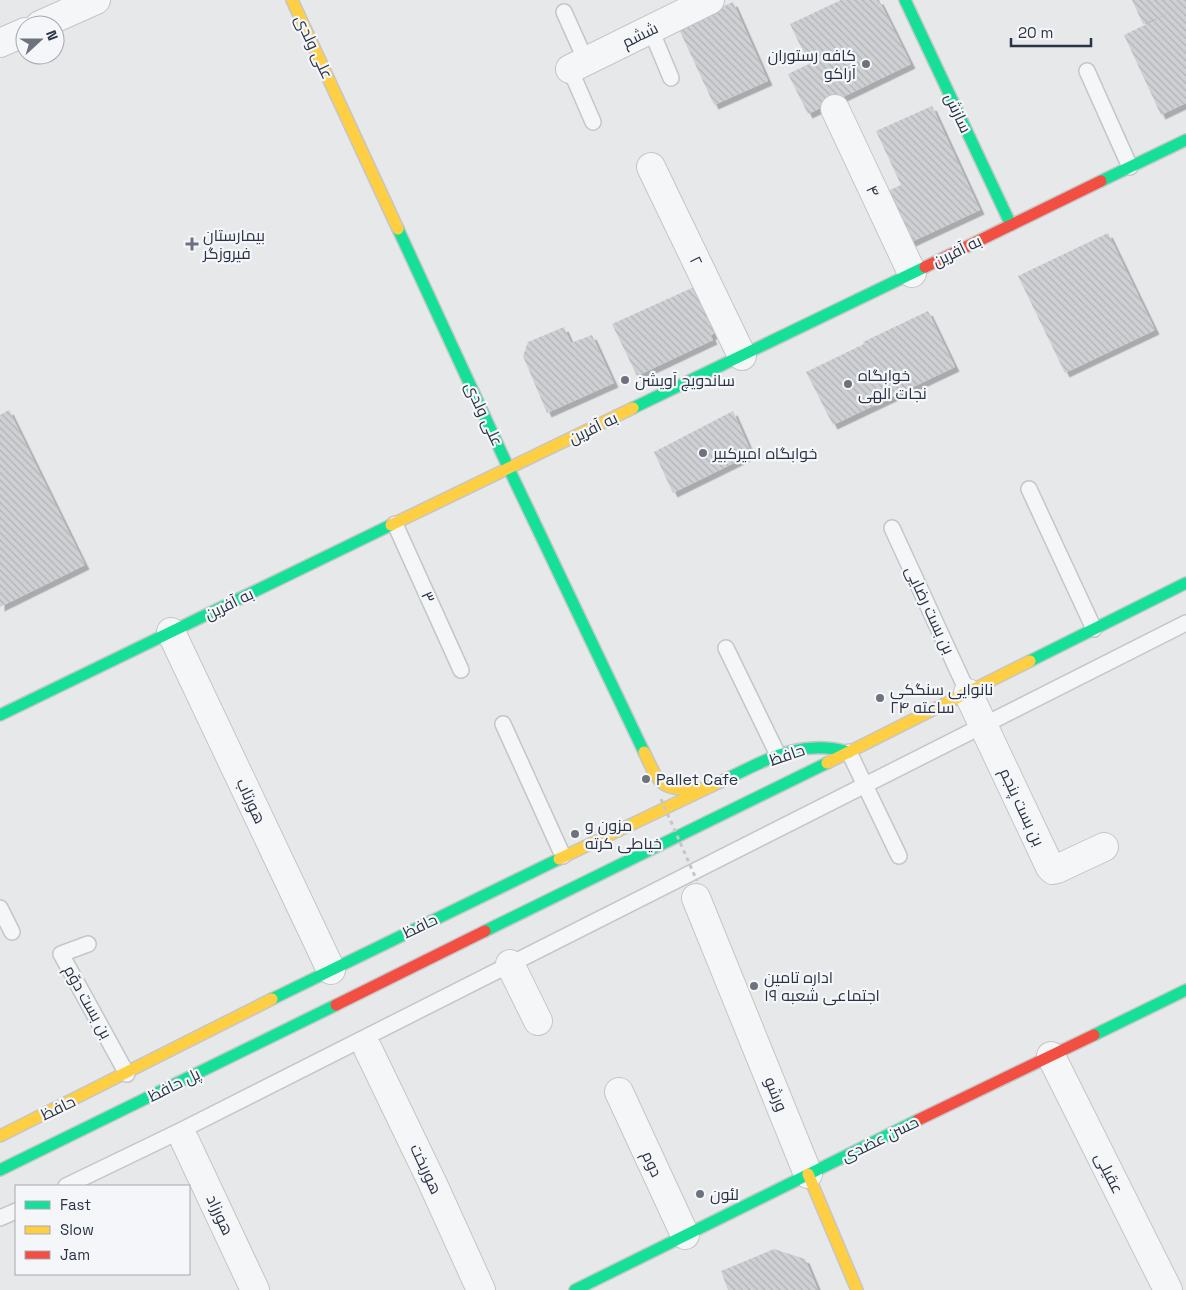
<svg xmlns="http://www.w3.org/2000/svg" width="1186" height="1290" font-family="'Space Grotesk',Cairo,sans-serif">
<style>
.building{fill:url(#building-back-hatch);filter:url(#shadow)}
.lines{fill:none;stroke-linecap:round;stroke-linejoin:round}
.lane-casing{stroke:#c4c6c8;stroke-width:18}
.street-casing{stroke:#c4c6c8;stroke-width:30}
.fast-casing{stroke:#c4c6c8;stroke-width:14}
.slow-casing{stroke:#c4c6c8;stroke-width:14}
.jam-casing{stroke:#c4c6c8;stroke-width:14}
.lane{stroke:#f5f6f7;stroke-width:15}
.street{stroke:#f5f6f7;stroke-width:28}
.fast{stroke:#16e098;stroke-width:11}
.slow{stroke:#ffcf43;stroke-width:11}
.jam{stroke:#f24e42;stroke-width:11}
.path-bridge{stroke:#c5c6ca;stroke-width:3;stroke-dasharray:4 4;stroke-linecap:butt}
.poi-dot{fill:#6c737f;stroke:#f4f6f9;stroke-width:2}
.labels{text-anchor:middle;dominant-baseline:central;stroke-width:4.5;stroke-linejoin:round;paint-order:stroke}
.street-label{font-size:16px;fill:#2b3445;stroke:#f4f6f9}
.poi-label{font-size:16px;fill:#2b3445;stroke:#f4f6f9;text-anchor:start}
</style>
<defs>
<pattern id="building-back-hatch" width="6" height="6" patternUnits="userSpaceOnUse" patternTransform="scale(1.25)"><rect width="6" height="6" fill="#ced0d3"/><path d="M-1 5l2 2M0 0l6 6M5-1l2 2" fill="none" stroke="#b1b3b6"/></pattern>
<filter id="shadow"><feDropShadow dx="4.5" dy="4.5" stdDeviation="0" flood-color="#0004"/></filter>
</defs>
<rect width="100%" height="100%" fill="#e6e8ea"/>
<g class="building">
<polygon points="841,0 879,0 911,64 808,114 788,74 809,64 790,24"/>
<polygon points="1132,0 1186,0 1186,5 1143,24"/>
<polygon points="733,2 768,81 714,105 678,27"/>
<polygon points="1186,5 1186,103 1161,115 1124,35"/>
<polygon points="932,106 980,210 905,245 881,194 901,185 876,131"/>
<polygon points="1108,233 1155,330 1065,373 1018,276"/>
<polygon points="694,287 715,332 711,336 713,340 637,376 612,324"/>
<polygon points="928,311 955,367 833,425 806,372 864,344 863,342"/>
<polygon points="564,327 571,343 592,335 614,383 547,413 523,356 528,342"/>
<polygon points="9,410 85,565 0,607 0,415"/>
<polygon points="733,411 752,454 673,493 654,452"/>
<polygon points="774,1249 805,1259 818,1290 728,1290 721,1271"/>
</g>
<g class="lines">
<defs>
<g id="lane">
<polyline points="564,12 586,61"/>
<polyline points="651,30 671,78"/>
<polyline points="570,69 593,122"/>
<polyline points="1087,71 1130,167"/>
<polyline points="1029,489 1094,629"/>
<polyline points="395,524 461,670"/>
<polyline points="892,528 968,693"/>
<polyline points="726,648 778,755"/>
<polyline points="503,724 563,856"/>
<polyline points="849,752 899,856"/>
<polyline points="0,908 12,932"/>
<polyline points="88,944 61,954 127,1074"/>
<polyline points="66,1186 180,1131 1186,623"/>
<polyline points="0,1218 16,1211"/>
</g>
<g id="street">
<polyline points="40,25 96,0"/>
<polyline points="0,43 25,32"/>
<polyline points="570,69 710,0"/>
<polyline points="835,109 912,273"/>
<polyline points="651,167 742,356"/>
<polyline points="171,632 331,970"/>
<polyline points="968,693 1050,867 1053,870 1057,869 1104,847"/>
<polyline points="696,898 808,1174"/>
<polyline points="510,964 538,1021"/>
<polyline points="368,1049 432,1182 481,1290"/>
<polyline points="1051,1056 1168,1290"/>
<polyline points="619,1092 685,1235"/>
<polyline points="185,1141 255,1290"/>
</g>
<g id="fast">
<polyline points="905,0 1011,225"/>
<polyline points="1101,181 1186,140"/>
<polyline points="398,229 509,469 644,752"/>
<polyline points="633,408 925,267"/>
<polyline points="1030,661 1186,583"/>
<polyline points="0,715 391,525"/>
<path d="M720,782C765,761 798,738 849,752"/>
<polyline points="485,931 827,763"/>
<polyline points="272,999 559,859"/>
<polyline points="1094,1035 1186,990"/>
<polyline points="0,1170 336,1005"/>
<polyline points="575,1290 918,1120"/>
</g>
<g id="slow">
<polyline points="292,0 398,229"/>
<polyline points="391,525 633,408"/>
<path d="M644,752C661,788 661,790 702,789"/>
<polyline points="827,763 1030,661"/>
<polyline points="559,859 720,782"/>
<polyline points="0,1136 272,999"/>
<polyline points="808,1174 857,1290"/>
</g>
<g id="jam">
<polyline points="925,267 1101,181"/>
<polyline points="336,1005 485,931"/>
<polyline points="918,1120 1094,1035"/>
</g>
</defs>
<use href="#lane" class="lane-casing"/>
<use href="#street" class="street-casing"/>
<use href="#fast" class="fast-casing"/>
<use href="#slow" class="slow-casing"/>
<use href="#jam" class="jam-casing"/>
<use href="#lane" class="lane"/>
<use href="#street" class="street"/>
<use href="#fast" class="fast"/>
<use href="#slow" class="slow"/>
<use href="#jam" class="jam"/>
<polyline class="path-bridge" points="661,799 697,881"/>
</g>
<g class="poi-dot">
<circle cx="866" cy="64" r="5"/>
<path d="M189.5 236.5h5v5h5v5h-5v5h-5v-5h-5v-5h5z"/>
<circle cx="625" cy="380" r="5"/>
<circle cx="848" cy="384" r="5"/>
<circle cx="703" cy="453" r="5"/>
<circle cx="880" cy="698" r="5"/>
<circle cx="646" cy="779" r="5"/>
<circle cx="575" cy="834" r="5"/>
<circle cx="754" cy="986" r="5"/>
<circle cx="700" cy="1194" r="5"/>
</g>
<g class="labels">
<g class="street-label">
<text transform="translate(640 35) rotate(-26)">ششم</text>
<text transform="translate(314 47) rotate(65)">علی ولدی</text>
<text transform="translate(958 113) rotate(65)">سازش</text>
<text transform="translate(873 191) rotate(65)">۴</text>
<text transform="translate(957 251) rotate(-26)">به آفرین</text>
<text transform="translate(696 261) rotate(64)">۲</text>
<text transform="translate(484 414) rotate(65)">علی ولدی</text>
<text transform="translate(593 428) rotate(-26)">به آفرین</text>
<text transform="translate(428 597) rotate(65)">۳</text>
<text transform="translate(229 604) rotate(-26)">به آفرین</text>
<text transform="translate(930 610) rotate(65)">بن بست رضایی</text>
<text transform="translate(787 755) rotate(-19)">حافظ</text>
<text transform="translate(251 801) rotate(65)">هورتاب</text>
<text transform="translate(1022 807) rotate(65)">بن بست پنجم</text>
<text transform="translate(420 926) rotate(-26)">حافظ</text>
<text transform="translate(88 1002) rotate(61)">بن بست دوّم</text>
<text transform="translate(174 1085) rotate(-26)">پل حافظ</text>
<text transform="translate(776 1094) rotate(68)">ورشو</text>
<text transform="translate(58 1108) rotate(-26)">حافظ</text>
<text transform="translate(880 1139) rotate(-26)">حسن عضدی</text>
<text transform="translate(652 1164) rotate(65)">دوم</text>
<text transform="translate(426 1169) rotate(65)">هوربخت</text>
<text transform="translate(1109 1173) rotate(63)">عقیلی</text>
<text transform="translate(220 1215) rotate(65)">هورزاد</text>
</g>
<g class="poi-label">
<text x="856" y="55" text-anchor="end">کافه رستوران<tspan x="856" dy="18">آراکو</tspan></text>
<text x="203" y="235">بیمارستان<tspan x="203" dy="18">فیروزگر</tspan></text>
<text x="858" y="375">خوابگاه<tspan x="858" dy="18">نجات الهی</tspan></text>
<text x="635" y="380">ساندویچ آویشن</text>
<text x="713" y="453">خوابگاه امیرکبیر</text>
<text x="890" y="689">نانوایی سنگکی<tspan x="890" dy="18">۲۴ ساعته</tspan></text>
<text x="656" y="779">Pallet Cafe</text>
<text x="585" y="825">مزون و<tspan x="585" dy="18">خیاطی کرته</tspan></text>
<text x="764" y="977">اداره تامین<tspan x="764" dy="18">اجتماعی شعبه ۱۹</tspan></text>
<text x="710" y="1194">لئون</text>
</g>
</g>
<rect x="15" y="1185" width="175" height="90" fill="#f4f6f9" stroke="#a4a8b1"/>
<rect x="25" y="1201" width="25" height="8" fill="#16e098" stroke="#a4a8b1"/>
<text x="60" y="1210" font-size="15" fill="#2b3445">Fast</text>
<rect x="25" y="1226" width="25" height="8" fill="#ffcf43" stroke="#a4a8b1"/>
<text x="60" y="1235" font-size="15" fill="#2b3445">Slow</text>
<rect x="25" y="1251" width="25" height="8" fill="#f24e42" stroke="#a4a8b1"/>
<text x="60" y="1260" font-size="15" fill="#2b3445">Jam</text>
<g transform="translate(40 40) rotate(69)"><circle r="24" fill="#f4f6f9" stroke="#a4a8b1"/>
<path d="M0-4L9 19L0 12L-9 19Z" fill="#6c737f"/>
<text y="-8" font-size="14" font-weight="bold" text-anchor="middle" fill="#2b3445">N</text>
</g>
<path d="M1011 38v8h80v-8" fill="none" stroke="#2b3445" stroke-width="2.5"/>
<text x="1018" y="38" font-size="15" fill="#2b3445" stroke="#f4f6f9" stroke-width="4" paint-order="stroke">20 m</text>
</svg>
